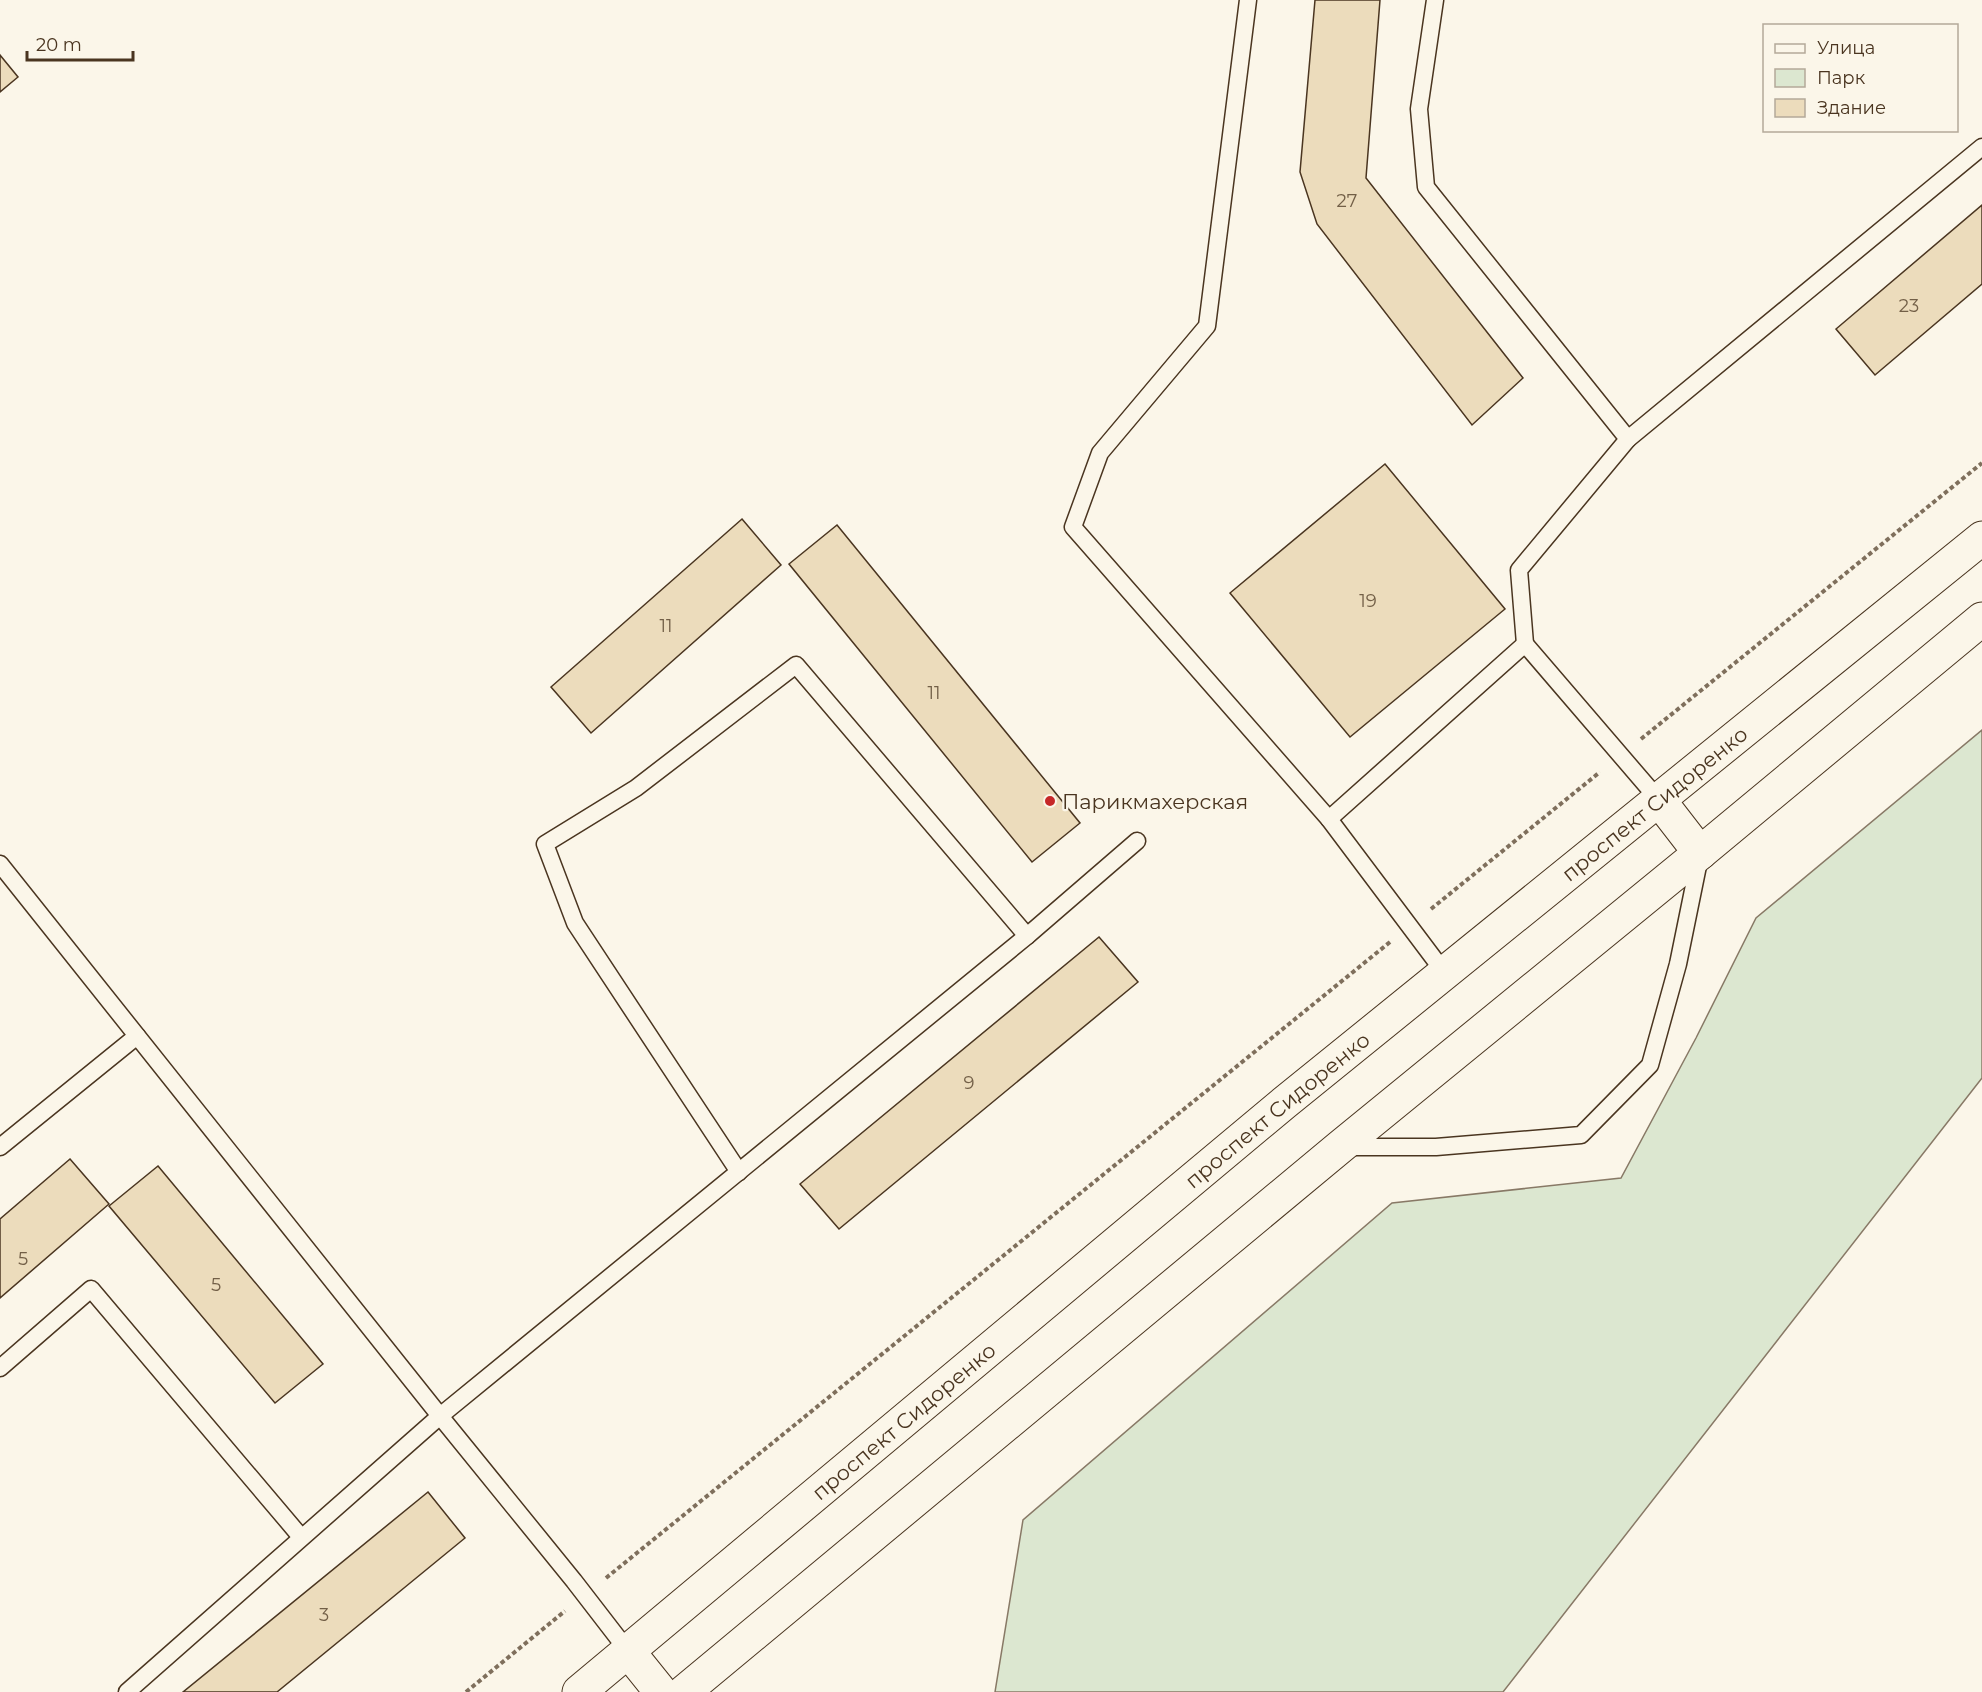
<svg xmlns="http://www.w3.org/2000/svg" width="1982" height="1692" font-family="Montserrat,sans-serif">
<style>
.green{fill:#dce7d0;stroke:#887966;stroke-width:1.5}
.building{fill:#ecdcbc;stroke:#4a3520;stroke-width:1.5}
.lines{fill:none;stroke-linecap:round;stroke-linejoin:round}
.service-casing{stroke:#4a3520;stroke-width:19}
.tertiary-casing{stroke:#4a3520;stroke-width:35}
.secondary-casing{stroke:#4a3520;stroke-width:35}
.path{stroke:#7f6f5c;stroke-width:4;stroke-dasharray:4.5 3;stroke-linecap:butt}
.service{stroke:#fbf6e9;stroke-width:16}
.tertiary{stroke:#fbf6e9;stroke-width:33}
.secondary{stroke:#fbf6e9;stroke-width:33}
.poi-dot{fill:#c62828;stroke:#fbf6e9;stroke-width:2}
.labels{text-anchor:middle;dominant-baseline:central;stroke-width:4.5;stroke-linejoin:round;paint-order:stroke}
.number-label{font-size:18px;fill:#725f47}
.poi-label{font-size:21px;fill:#4a3520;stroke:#fbf6e9;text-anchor:start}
.street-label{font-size:21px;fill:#4a3520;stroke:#fbf6e9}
</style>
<rect width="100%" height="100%" fill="#fbf6e9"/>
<polygon class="green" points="1982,730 1982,1078 1503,1692 995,1692 1023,1520 1392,1203 1621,1178 1696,1038 1756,918"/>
<g class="building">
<polygon points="1315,0 1380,0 1366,178 1523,378 1472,425 1317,224 1300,172"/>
<polygon points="0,55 18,77 0,92"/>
<polygon points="1982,205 1982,284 1875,375 1836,329"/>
<polygon points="1385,464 1505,609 1350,737 1230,593"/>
<polygon points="742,519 781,565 591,733 551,687"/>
<polygon points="837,525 1080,823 1032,862 789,564"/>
<polygon points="1099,937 1138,982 839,1229 800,1184"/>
<polygon points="70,1159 109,1204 0,1298 0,1219"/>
<polygon points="158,1166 323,1364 275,1403 109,1206"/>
<polygon points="428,1492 465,1538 277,1692 183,1692"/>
</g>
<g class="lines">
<defs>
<g id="service">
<polyline points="1248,0 1207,326 1100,453 1073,527 1329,819"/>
<polyline points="1435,0 1419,109 1426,187 1628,439 1519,570 1525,644"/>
<polyline points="1628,439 1982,147"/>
<polyline points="0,864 440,1416 574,1581 628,1651"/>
<polyline points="1444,972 1329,819 1525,644 1659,800"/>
<polyline points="0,1147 137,1036"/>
<polyline points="1344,1147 1436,1147 1581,1135 1650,1065 1678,964 1700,856"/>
<polyline points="739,1172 575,923 545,844 636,788 796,665 1027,936"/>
<polyline points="0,1368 91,1289 301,1537"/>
<polyline points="127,1692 440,1416 1027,936 1137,841"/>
</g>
<g id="tertiary">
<polyline points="1659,800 1700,853"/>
<polyline points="628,1651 661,1692"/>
</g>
<g id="secondary">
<path id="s1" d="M579,1692L1284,1103L1982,538"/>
<polyline points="684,1692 1340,1147 1700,853 1982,619"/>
</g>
</defs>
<use href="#service" class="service-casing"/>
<use href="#tertiary" class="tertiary-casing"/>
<use href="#secondary" class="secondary-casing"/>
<g class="path">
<polyline points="1641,739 1982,463"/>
<polyline points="1431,909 1600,772"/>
<polyline points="606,1578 1390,942"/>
<polyline points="466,1692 565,1611"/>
</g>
<use href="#service" class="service"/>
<use href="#tertiary" class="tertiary"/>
<use href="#secondary" class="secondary"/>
</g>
<circle class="poi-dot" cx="1050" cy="801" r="6"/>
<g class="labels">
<g class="number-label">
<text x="1347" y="201">27</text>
<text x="1909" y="306">23</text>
<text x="1368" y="601">19</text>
<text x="666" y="626">11</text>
<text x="934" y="693">11</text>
<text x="969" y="1083">9</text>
<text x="23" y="1259">5</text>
<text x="216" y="1285">5</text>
<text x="324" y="1615">3</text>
</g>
<g class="poi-label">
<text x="1062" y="801">Парикмахерская</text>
</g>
<g class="street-label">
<text stroke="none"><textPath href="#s1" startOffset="1395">проспект Сидоренко</textPath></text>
<text stroke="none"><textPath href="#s1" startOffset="909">проспект Сидоренко</textPath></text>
<text stroke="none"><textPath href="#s1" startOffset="423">проспект Сидоренко</textPath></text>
</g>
</g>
<rect x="1763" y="24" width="195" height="108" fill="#fbf6e9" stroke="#b4a999" stroke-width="1.5"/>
<rect x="1775" y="44" width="30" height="9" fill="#fbf6e9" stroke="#b4a999" stroke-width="1.5"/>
<text x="1817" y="54" font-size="18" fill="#4a3520">Улица</text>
<rect x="1775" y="69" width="30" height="18" fill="#dce7d0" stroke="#b4a999" stroke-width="1.5"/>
<text x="1817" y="84" font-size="18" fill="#4a3520">Парк</text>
<rect x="1775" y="99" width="30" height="18" fill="#ecdcbc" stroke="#b4a999" stroke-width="1.5"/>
<text x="1817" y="114" font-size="18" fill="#4a3520">Здание</text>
<path d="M27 51v9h106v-9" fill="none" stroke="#4a3520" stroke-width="3"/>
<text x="36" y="51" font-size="18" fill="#4a3520" stroke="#fbf6e9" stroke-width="4.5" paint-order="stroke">20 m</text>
</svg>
